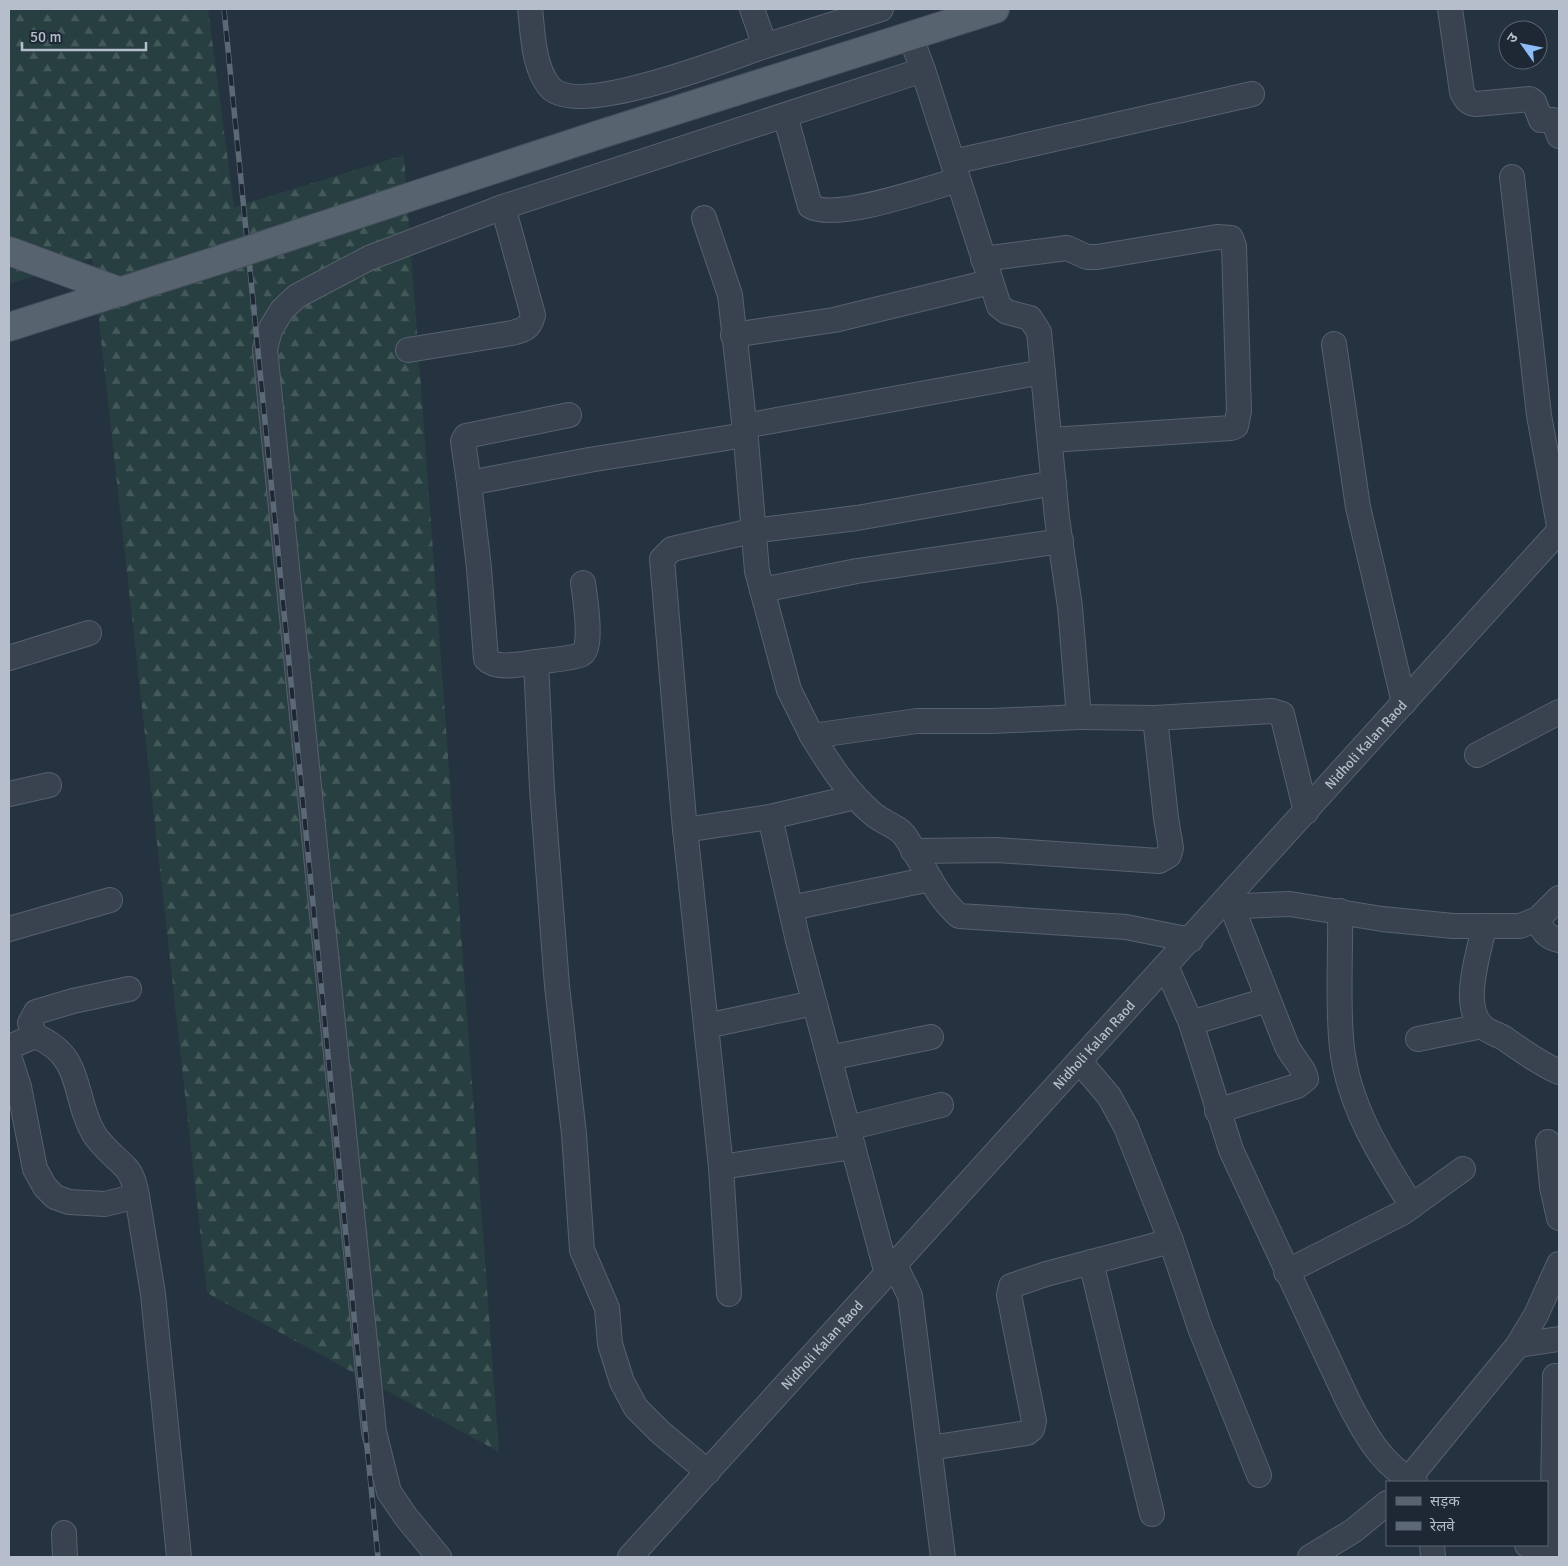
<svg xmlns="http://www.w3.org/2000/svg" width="1568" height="1566" font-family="Signika,'Noto Sans Devanagari',sans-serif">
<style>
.forest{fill:url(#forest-firs)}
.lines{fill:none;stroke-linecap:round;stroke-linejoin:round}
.minor-casing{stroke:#57616d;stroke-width:26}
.major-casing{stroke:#454f5b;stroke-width:30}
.minor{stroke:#39434f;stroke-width:24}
.major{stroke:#57636f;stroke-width:28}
.rail-casing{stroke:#5b6876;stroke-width:5.5}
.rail{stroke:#1e2834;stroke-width:4;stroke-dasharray:11;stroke-linecap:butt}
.major-bridge-casing{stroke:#454f5b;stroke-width:30;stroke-linecap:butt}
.major-bridge{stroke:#57636f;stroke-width:28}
.labels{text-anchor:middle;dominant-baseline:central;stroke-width:4;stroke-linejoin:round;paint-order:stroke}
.street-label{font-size:14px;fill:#b5beca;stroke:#1e2834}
</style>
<defs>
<pattern id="forest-firs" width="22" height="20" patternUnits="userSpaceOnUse" patternTransform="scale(1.25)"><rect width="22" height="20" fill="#273f40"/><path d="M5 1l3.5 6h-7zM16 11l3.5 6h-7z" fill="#44595a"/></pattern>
</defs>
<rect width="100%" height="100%" fill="#25323f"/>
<polygon class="forest" points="9,9 208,9 234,207 404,155 499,1452 207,1293 92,258 9,284"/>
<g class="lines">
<defs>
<g id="minor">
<path d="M530,9C533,33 533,66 549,86C575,120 729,58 765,46"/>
<polyline points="752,9 765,46 881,9"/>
<path d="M1450,9L1462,92C1466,99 1467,103 1476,104L1530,99L1534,102L1541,120H1553L1559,136"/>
<polyline points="923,70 999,306 1007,312 1030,318 1039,332 1057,518 1070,607 1079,717 1155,718 1272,711 1282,714 1306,812"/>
<path d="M785,115L810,206C835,222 929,188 958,180"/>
<polyline points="953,162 1252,94"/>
<polyline points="1512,177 1539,415 1559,526"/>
<polyline points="704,218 730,295 746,440 757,571 789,690 812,736 917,721 992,721 1079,717"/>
<polyline points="983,259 1067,248 1087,257 1097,257 1217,237 1231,238 1234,246 1239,411 1236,426 1231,428 1051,440"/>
<polyline points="733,335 834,320 990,282"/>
<polyline points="1334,344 1358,507 1404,703"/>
<path d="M408,350L512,333C524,330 530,328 533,315L503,207"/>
<polyline points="744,426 1043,372"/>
<polyline points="469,483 463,441 466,436 569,415"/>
<polyline points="762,590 857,571 1061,541"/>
<polyline points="9,658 89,633"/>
<path d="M536,662C548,660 573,659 582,654C593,648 585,596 583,583"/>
<path d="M812,736C830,765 847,792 873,814C882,822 899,827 905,836C923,863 934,894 959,916L1126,927L1191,940"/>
<polyline points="1477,755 1559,712"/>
<polyline points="9,794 49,785"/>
<polyline points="855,797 770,817 798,941 887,1274"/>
<polyline points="685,830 770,817"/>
<polyline points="913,851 997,850 1159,861 1169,855 1171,848 1166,818 1155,718"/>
<polyline points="1220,907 1290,904 1382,919 1453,926 1520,926 1538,919 1559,898"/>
<polyline points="791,908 930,879"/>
<path d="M1340,911C1341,954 1337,1005 1342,1048C1349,1107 1381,1157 1412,1206"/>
<path d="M1538,919C1542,931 1546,937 1559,940"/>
<path d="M1484,927C1479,953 1460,1007 1483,1027C1489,1032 1497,1034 1504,1038C1522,1051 1539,1063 1559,1072"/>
<polyline points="9,929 110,900"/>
<path d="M1166,966L1191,1023L1231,1150L1348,1401C1364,1432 1382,1466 1415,1482"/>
<polyline points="1191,1023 1267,1000"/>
<polyline points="706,1026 814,1003"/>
<polyline points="35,1036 30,1023 36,1012 73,1001 129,989"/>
<polyline points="1418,1039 1482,1026"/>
<path d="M9,1047L35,1036C85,1056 72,1097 94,1134C103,1148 115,1156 126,1168C133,1175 135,1186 137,1196L105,1204L69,1202L55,1197L45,1187L35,1169L19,1087L9,1056"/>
<polyline points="829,1058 931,1037"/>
<polyline points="1080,1062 1109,1096 1126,1127 1171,1241 1200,1328 1259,1475"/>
<path d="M1217,1111L1297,1086L1306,1079C1305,1069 1290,1055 1286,1044L1232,907"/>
<polyline points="848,1128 941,1105"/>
<polyline points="1548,1142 1552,1187 1559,1218"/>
<polyline points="853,1147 721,1167 684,819 662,559 672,549 752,531 857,518 1054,483"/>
<polyline points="721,1167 729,1294"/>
<polyline points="137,1196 153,1294 179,1557"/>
<polyline points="1091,1262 1152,1514"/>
<polyline points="895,1265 910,1296 943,1557"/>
<polyline points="1286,1272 1402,1213 1463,1169"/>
<polyline points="1518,1345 1559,1339"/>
<polyline points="930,1448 1027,1433 1032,1429 1034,1421 1009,1295 1011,1286 1046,1274 1171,1241"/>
<path d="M708,1472L660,1432L636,1408L622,1382L610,1344L607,1308L582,1250L574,1134L557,986L542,789L536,662C522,664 496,670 486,659L479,568L469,483L589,460L745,435"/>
<polyline points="1406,1482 1518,1345 1536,1315 1559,1264"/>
<polyline points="64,1533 65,1557"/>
<polyline points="1432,1545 1433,1557"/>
<polyline points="1527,1545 1547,1557"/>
<polyline points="439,1557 406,1517 389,1492 374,1432 265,349 270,330 282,310 297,296 369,258 503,207 923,70 910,35"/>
<path id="s1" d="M630,1557L1559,531"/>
<polyline points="1310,1557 1353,1531 1387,1503"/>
<polyline points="1552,1557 1555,1376"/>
</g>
<g id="major">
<polyline points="273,242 598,135 995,9"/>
<polyline points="9,251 121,292"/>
<polyline points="9,327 222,259"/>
</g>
</defs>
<use href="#minor" class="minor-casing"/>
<use href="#major" class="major-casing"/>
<use href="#minor" class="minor"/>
<use href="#major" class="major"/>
<defs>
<polyline id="rail" points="224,9 378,1557"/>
</defs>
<use href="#rail" class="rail-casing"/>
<use href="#rail" class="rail"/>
<defs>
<polyline id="major-bridge" points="222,259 273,242"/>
</defs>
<use href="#major-bridge" class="major-bridge-casing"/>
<use href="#major-bridge" class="major-bridge"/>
</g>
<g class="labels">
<g class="street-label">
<text stroke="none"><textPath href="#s1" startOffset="1096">Nidholi Kalan Raod</textPath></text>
<text stroke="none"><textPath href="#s1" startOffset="691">Nidholi Kalan Raod</textPath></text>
<text stroke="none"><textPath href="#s1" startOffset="286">Nidholi Kalan Raod</textPath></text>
</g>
</g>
<rect width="1568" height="1566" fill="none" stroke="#b5beca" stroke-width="20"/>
<rect x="1386" y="1481" width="162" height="65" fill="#1e2834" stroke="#5a6470"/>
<rect x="1396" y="1497" width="25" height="8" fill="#57636f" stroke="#5a6470"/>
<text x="1430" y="1506" font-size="15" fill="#b5beca">सड़क</text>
<rect x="1396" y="1522" width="25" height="8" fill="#5b6876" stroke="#5a6470"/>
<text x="1430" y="1531" font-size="15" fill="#b5beca">रेलवे</text>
<g transform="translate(1523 45) rotate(303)"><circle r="24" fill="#1e2834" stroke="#5a6470"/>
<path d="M0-4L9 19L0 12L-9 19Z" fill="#8dbcf7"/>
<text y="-8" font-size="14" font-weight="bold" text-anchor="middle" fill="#b5beca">उ</text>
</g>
<path d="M22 42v8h124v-8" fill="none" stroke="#b5beca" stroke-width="2.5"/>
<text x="30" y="42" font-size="15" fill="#b5beca" stroke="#1e2834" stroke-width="4" paint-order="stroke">50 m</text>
</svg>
